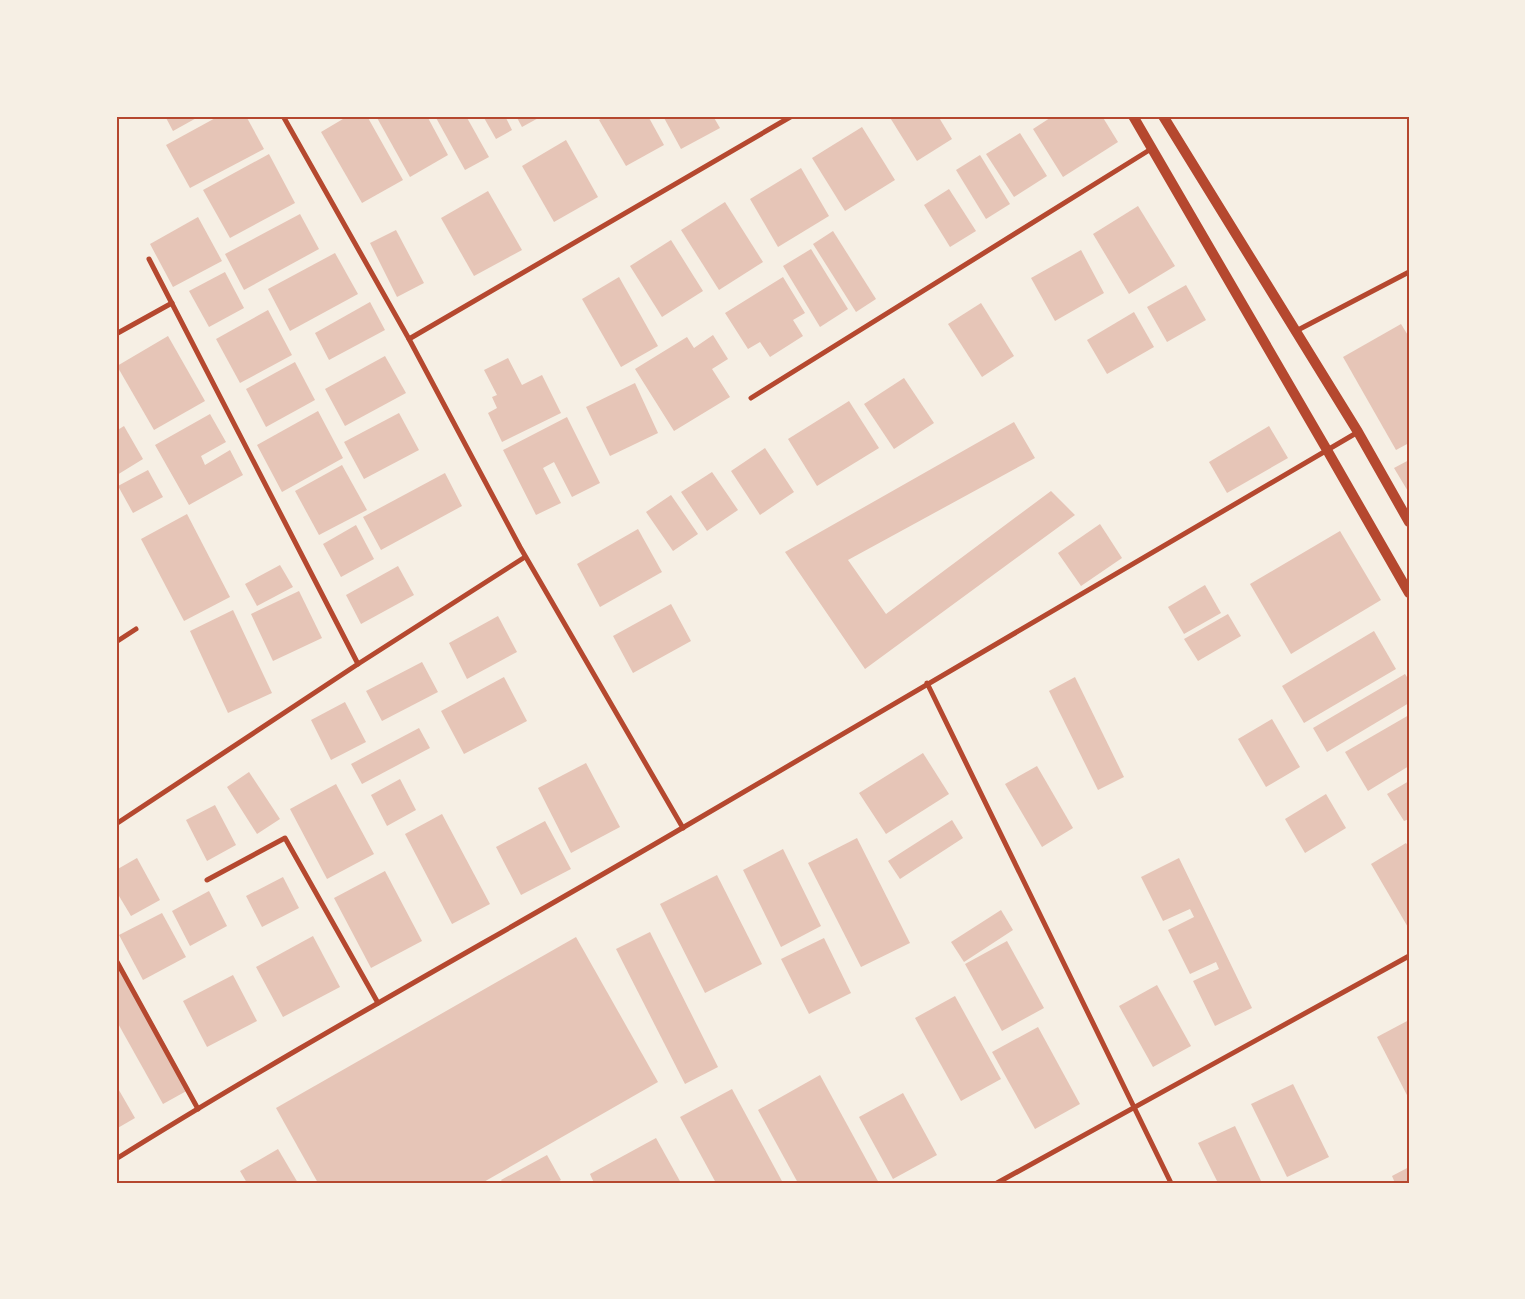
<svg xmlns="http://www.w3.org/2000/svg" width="1525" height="1299" font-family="Figtree,sans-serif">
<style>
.building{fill:#e6c5b7}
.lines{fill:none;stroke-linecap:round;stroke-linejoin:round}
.minor{stroke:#b5482f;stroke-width:5}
.secondary{stroke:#b5482f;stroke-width:10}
.neatline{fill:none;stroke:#b5482f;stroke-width:2}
</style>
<rect width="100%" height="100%" fill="#f6efe4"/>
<g class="building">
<polygon points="165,116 200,116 173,131"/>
<polygon points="219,116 246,116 264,149 190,188 166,145"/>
<polygon points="348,116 367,116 403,180 362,203 321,132"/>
<polygon points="376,116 427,116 448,155 410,177"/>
<polygon points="435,116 466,116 489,157 465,170"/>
<polygon points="483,116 505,116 512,130 496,139"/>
<polygon points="516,116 542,116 522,127"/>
<polygon points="605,116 648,116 664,145 626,166 599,120"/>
<polygon points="663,116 713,116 720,128 681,149"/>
<polygon points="889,116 938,116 952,139 917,161"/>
<polygon points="1053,116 1102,116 1118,142 1063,177 1033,129"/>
<polygon points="862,127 895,180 845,211 812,158"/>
<polygon points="1020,133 1047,176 1014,197 986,154"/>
<polygon points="566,140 598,197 554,222 522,166"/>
<polygon points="269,154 295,203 230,238 203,190"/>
<polygon points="980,155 1010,204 986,219 956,170"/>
<polygon points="801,168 829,216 778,247 750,199"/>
<polygon points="949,189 976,231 950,247 924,205"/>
<polygon points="488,191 522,250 474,276 441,218"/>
<polygon points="725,202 763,262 719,290 681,230"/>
<polygon points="1138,206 1175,266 1129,294 1093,234"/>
<polygon points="300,214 319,249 244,290 225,254"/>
<polygon points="198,217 222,261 173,287 150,244"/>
<polygon points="396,230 424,283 397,297 370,243"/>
<polygon points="833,231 876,299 856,312 813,244"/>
<polygon points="671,240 703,291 662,317 630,266"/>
<polygon points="811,249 848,309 820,327 783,266"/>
<polygon points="1081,250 1104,293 1055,321 1031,278"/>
<polygon points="335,253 358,294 290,331 268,289"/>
<polygon points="225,272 244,308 209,327 189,291"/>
<polygon points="619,277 658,346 621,367 582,299"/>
<polygon points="783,277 805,313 793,320 803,336 770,357 760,342 748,349 725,313"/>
<polygon points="1186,285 1206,320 1167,342 1147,307"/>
<polygon points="370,302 385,330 329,360 315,333"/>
<polygon points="981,303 1014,356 982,377 948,324"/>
<polygon points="268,310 292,355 240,383 216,339"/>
<polygon points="1134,312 1154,347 1107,374 1087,340"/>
<polygon points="1401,324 1409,337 1409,443 1396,450 1343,357"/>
<polygon points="713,335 728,359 712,369 730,397 674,431 635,369 687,337 694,348"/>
<polygon points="168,336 205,401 154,430 117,366"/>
<polygon points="385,356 406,393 345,426 325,389"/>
<polygon points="508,358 522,385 542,375 561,413 502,442 488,413 497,408 492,397 497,395 484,370"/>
<polygon points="295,362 315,400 266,427 246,389"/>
<polygon points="904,378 934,423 894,449 864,404"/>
<polygon points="635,383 658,433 610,456 586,407"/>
<polygon points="849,401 879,448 817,486 788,439"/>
<polygon points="318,411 343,458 282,492 257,445"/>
<polygon points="399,413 419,450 364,479 344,442"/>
<polygon points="210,414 226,442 201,456 205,465 230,450 243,475 189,505 155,445"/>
<polygon points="567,417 600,483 572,497 554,462 543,468 561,503 536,515 503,450"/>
<polygon points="1014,422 1035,458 848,560 886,614 1051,491 1075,515 865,669 785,552"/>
<polygon points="124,426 143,459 117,475 116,431"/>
<polygon points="1269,426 1288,458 1227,493 1209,462"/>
<polygon points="765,448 794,492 760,515 731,471"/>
<polygon points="1409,460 1409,493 1394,468"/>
<polygon points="342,465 367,510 319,535 295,491"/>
<polygon points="148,470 163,497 133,513 118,486"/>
<polygon points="712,472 738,510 707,531 681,492"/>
<polygon points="445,473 462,506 381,550 363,517"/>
<polygon points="671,495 698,534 673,551 646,512"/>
<polygon points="187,514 230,597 184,621 141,539"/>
<polygon points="1100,524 1122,558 1081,586 1058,553"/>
<polygon points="356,525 374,559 341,577 323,544"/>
<polygon points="638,529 662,572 600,607 577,564"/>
<polygon points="1340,531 1381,600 1291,654 1250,584"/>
<polygon points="280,565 293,587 257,606 245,584"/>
<polygon points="398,566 414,595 361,624 346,595"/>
<polygon points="1205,585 1221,613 1184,634 1168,607"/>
<polygon points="299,591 322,638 273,661 251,614"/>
<polygon points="671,604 691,641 633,673 613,636"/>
<polygon points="233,610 272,693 228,713 190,631"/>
<polygon points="1228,614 1241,636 1198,661 1184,639"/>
<polygon points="498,616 517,652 467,679 449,643"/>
<polygon points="1374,631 1396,669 1304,723 1282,686"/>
<polygon points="422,662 438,692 382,721 366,691"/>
<polygon points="1405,674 1409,680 1409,703 1327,752 1313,728"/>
<polygon points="504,677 527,721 464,754 441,711"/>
<polygon points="1075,677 1124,777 1098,790 1049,691"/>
<polygon points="345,702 366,742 331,760 311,720"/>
<polygon points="1409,715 1409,766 1368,791 1345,752"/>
<polygon points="1272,719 1300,767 1266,787 1238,739"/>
<polygon points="419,728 430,748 362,784 351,764"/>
<polygon points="923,753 949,794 886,834 859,793"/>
<polygon points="586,763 620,827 571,853 538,788"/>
<polygon points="1037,766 1073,828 1042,847 1005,784"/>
<polygon points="249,772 280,819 257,834 227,787"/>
<polygon points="400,779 416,810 387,826 371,795"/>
<polygon points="1409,781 1409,819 1404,821 1387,794"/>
<polygon points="336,784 374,854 327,879 290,809"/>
<polygon points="1326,794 1346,828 1305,853 1285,819"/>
<polygon points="215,805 236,845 207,861 186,820"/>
<polygon points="442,814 490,904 452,924 405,834"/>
<polygon points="952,820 963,838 900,879 888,861"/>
<polygon points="545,821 571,869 521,895 496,847"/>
<polygon points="857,838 910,943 861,967 808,863"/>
<polygon points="1406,843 1409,848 1409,929 1371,864"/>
<polygon points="783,849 821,926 781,947 743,870"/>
<polygon points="137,858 160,900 131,916 116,891 116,870"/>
<polygon points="1179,858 1252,1008 1215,1026 1193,981 1219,969 1216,962 1190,974 1168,930 1194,917 1190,909 1163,921 1141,877"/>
<polygon points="385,871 422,941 371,968 334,898"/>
<polygon points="717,875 762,964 705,993 660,904"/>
<polygon points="283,877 299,908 262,927 246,896"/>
<polygon points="209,891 227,926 190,946 172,911"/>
<polygon points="1001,910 1013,930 964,962 951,942"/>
<polygon points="162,913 186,957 143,980 119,935"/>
<polygon points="650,932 718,1067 685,1084 616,949"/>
<polygon points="313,936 340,987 283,1017 256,967"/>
<polygon points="576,937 658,1082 482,1183 318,1183 276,1108"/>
<polygon points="824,938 851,993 809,1014 781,959"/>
<polygon points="1007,941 1044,1008 1002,1031 965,964"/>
<polygon points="116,957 190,1089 163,1104 116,1020"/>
<polygon points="233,975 257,1021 207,1047 183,1001"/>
<polygon points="1157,985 1191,1046 1153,1067 1119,1006"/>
<polygon points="955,996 1001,1079 961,1101 915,1018"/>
<polygon points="1409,1020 1409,1099 1377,1037"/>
<polygon points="1038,1027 1080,1104 1035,1129 992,1052"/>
<polygon points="820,1075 879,1183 798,1183 758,1110"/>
<polygon points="1293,1084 1329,1157 1287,1177 1251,1104"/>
<polygon points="116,1085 135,1118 116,1129"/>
<polygon points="732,1089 783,1183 716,1183 680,1117"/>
<polygon points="903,1093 937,1155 893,1179 859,1117"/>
<polygon points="1235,1126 1262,1183 1218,1183 1198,1143"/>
<polygon points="656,1138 681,1183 594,1183 590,1174"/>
<polygon points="278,1149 298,1183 247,1183 240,1171"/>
<polygon points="547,1155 561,1180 556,1183 503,1183 501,1180"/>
<polygon points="1409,1167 1409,1183 1395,1183 1392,1176"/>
</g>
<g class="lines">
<g class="minor">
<polyline points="283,116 409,339 520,547 683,828"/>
<polyline points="149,259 358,664"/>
<polyline points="1296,331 1409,272"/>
<polyline points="116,334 172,303"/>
<polyline points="409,339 792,116"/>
<polyline points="751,398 1151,149"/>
<polyline points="116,642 136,629"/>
<polyline points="927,683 1171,1183"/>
<polyline points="116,824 358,664 525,557"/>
<polyline points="207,880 285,838 378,1003"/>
<polyline points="116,960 198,1109"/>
<path d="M116,1159C302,1043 495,938 684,827C909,696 1132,562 1358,432"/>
<polyline points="997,1183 1409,956"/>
</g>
<g class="secondary">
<polyline points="1133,116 1327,450 1409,593"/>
<polyline points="1163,116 1358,432 1409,522"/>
</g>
</g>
<rect width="1525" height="1299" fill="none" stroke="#f6efe4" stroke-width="235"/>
<rect x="118" y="118" width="1290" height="1064" class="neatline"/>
</svg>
